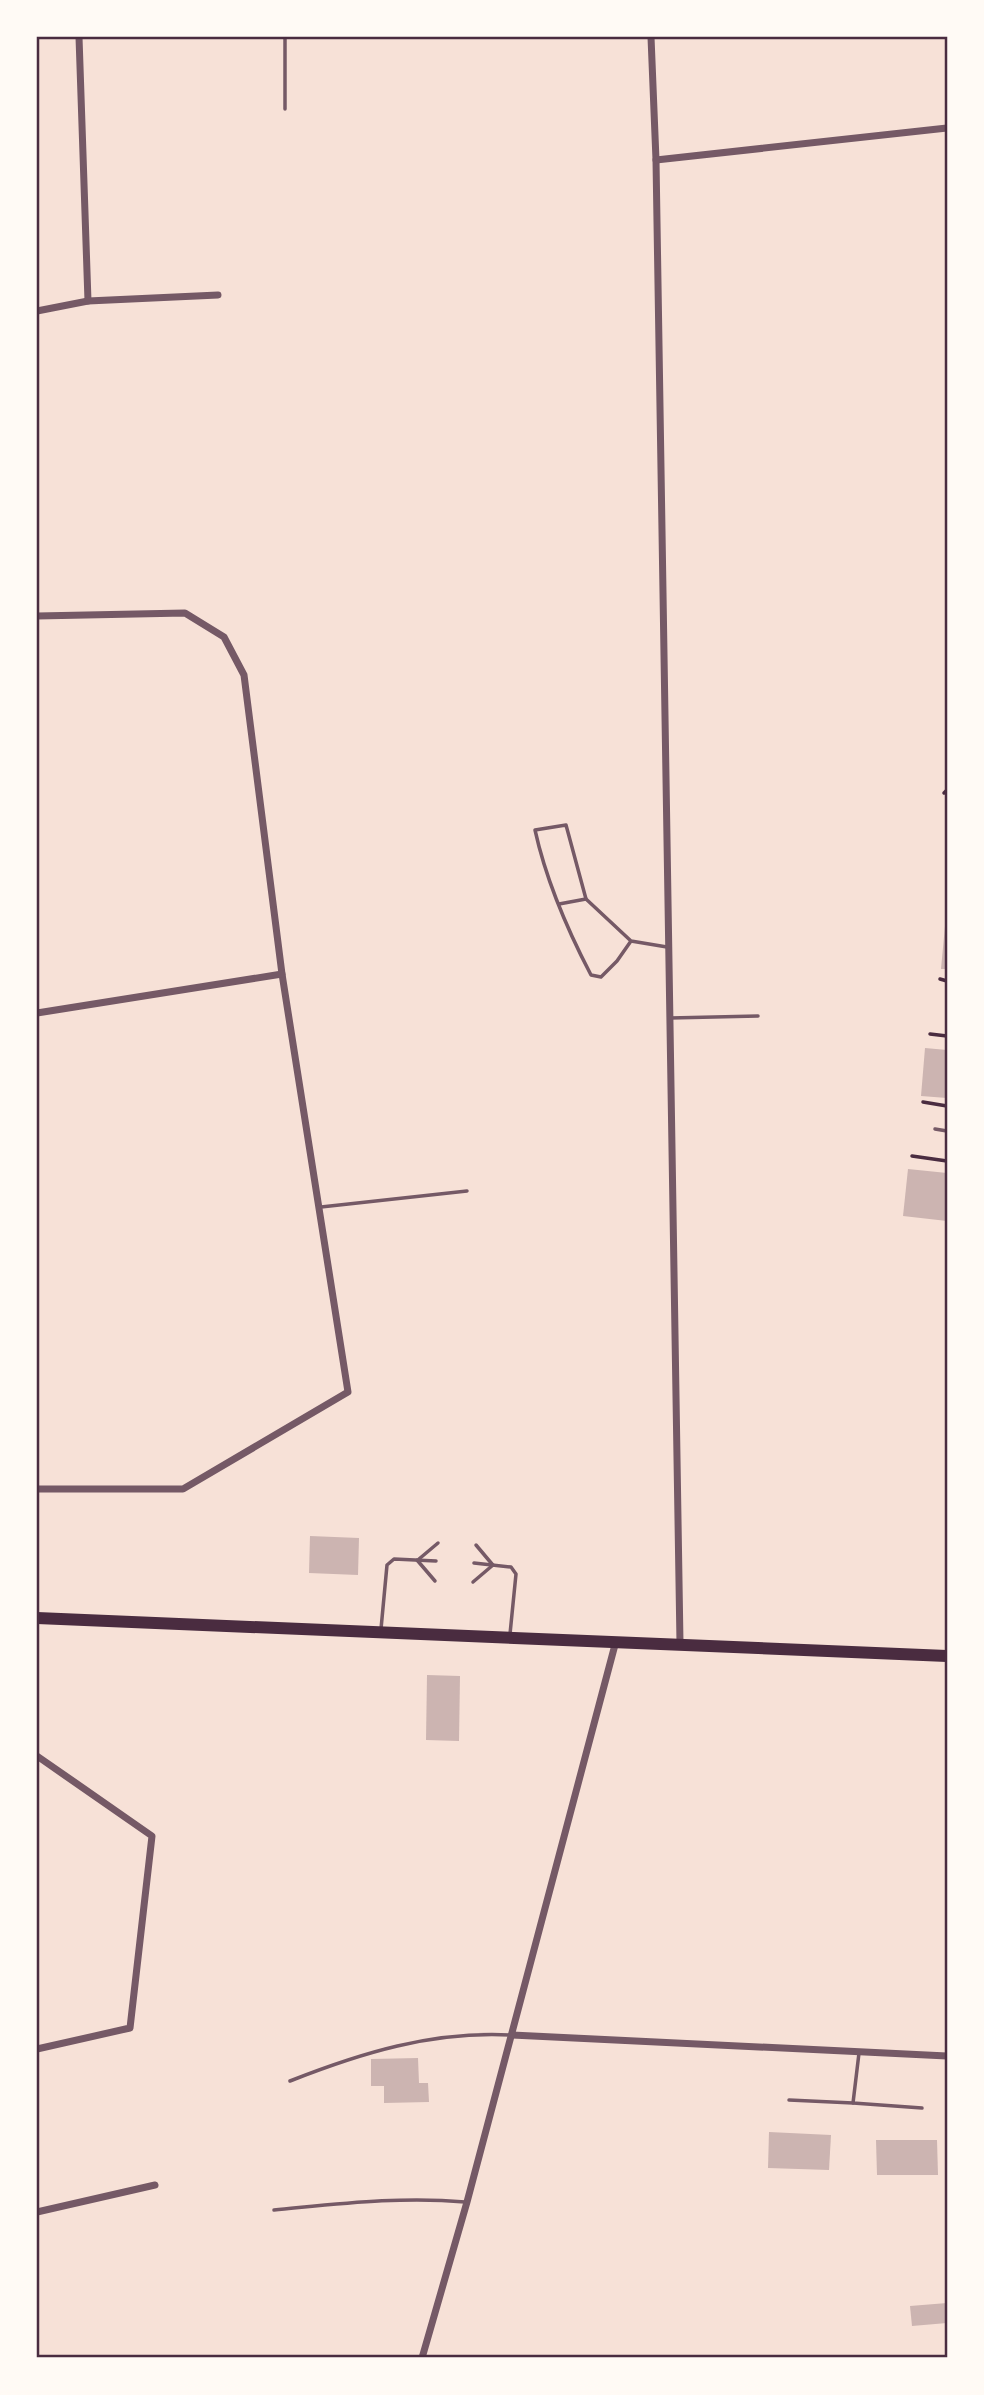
<svg xmlns="http://www.w3.org/2000/svg" width="984" height="2395" font-family="Poppins,sans-serif">
<style>
.building{fill:#ccb4b1}
.lines{fill:none;stroke-linecap:round;stroke-linejoin:round}
.path{stroke:#4a2c40;stroke-width:3.5}
.service{stroke:#755966;stroke-width:3.5}
.minor{stroke:#755966;stroke-width:7}
.primary{stroke:#4a2c40;stroke-width:12}
.neatline{fill:none;stroke:#4a2c40;stroke-width:2.5}
</style>
<rect width="100%" height="100%" fill="#f7e1d7"/>
<g class="building">
<polygon points="945,926 947,926 947,969 941,969"/>
<polygon points="925,1048 947,1050 947,1098 921,1096"/>
<polygon points="908,1169 947,1173 947,1221 903,1216"/>
<polygon points="310,1536 359,1538 358,1575 309,1573"/>
<polygon points="427,1675 460,1676 459,1741 426,1740"/>
<polygon points="418,2058 419,2083 428,2083 429,2102 384,2103 384,2086 371,2086 371,2059"/>
<polygon points="769,2132 831,2135 829,2170 768,2168"/>
<polygon points="876,2140 937,2140 938,2175 877,2175"/>
<polygon points="947,2303 947,2323 912,2326 910,2306"/>
</g>
<g class="lines">
<g class="path">
<polyline points="944,793 947,790"/>
<polyline points="940,979 947,981"/>
<polyline points="930,1034 947,1036"/>
<polyline points="923,1102 947,1106"/>
<polyline points="912,1156 947,1161"/>
</g>
<g class="service">
<polyline points="285,109 285,37"/>
<polyline points="559,904 586,899"/>
<path d="M631,941L617,961L601,977L591,975C567,929 546,880 535,830L566,825L586,899L631,941L667,947"/>
<polyline points="670,1018 758,1016"/>
<polyline points="935,1129 947,1131"/>
<polyline points="321,1207 467,1191"/>
<polyline points="476,1545 492,1564"/>
<polyline points="419,1559 438,1543"/>
<polyline points="417,1560 435,1581"/>
<polyline points="474,1563 511,1567 516,1574 510,1634"/>
<polyline points="473,1582 493,1565"/>
<polyline points="381,1629 387,1565 394,1559 436,1561"/>
<polyline points="859,2053 853,2103 922,2108"/>
<path d="M290,2081C361,2053 432,2031 510,2035"/>
<polyline points="789,2100 853,2103"/>
<path d="M274,2210C338,2204 401,2196 465,2202"/>
</g>
<g class="minor">
<polyline points="79,37 88,301"/>
<polyline points="651,37 656,160 680,1643"/>
<polyline points="656,160 947,128"/>
<polyline points="37,311 88,301 218,295"/>
<polyline points="37,616 185,613 224,637 244,675 282,974 348,1392 183,1489 37,1489"/>
<polyline points="37,1013 282,974"/>
<polyline points="37,1756 152,1836 130,2028 37,2049"/>
<polyline points="512,2035 947,2056"/>
<polyline points="37,2212 155,2185"/>
<polyline points="422,2358 467,2202 616,1641"/>
</g>
<polyline class="primary" points="37,1618 947,1656"/>
</g>
<rect width="984" height="2395" fill="none" stroke="#fffaf5" stroke-width="77"/>
<rect x="38" y="38" width="908" height="2318" class="neatline"/>
</svg>
